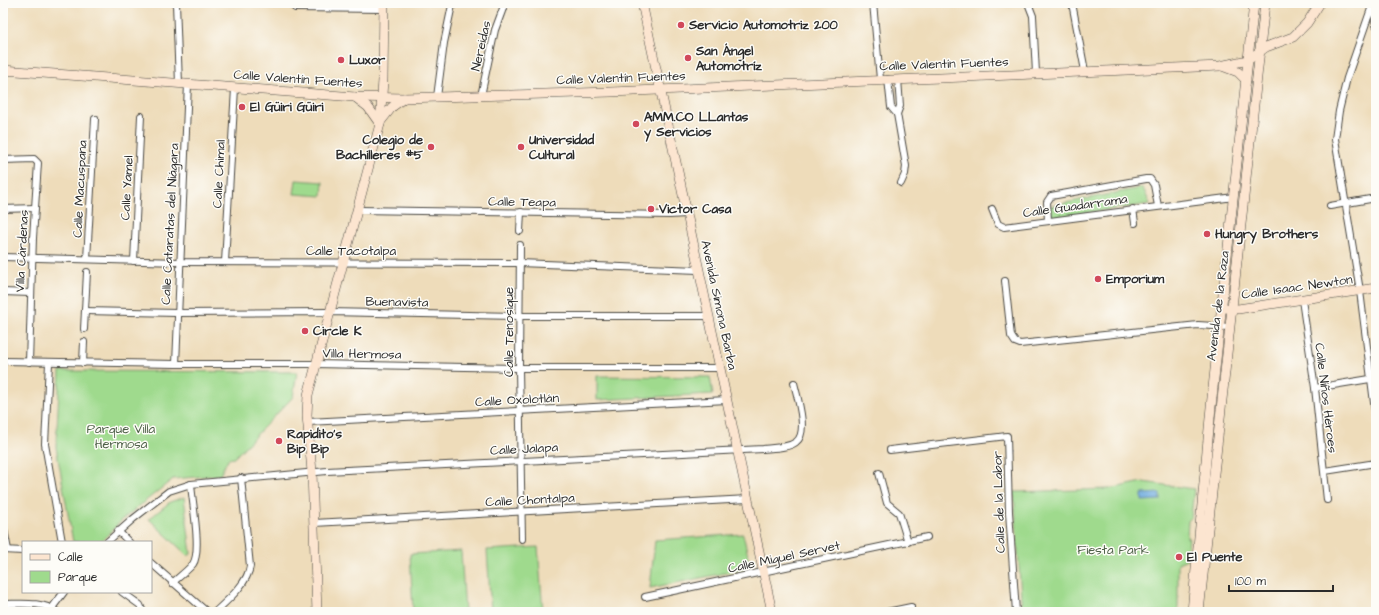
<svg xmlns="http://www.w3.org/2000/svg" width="1379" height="615" font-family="'Architects Daughter',sans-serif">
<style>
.green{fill:#9fda8d;stroke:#65825c}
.water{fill:#6aa9dd;stroke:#4a6a84}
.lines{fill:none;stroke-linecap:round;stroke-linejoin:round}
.street-casing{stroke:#484640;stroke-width:8}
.secondary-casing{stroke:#484640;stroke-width:10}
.street{stroke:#fff;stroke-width:6}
.secondary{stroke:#fce5d0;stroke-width:9}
.poi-dot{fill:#d1495b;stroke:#fdfcf7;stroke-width:1.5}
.labels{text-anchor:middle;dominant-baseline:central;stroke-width:3;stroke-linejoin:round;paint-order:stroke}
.poi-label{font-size:13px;font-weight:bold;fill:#2b2b2b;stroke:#fdfcf7;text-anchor:start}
.street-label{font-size:13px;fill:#2b2b2b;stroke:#fdfcf7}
.park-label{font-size:13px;fill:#4e6048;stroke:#fdfcf7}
</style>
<rect width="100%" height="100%" fill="#fdfcf7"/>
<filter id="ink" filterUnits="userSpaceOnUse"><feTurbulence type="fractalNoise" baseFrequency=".025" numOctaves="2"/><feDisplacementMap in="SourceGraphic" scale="8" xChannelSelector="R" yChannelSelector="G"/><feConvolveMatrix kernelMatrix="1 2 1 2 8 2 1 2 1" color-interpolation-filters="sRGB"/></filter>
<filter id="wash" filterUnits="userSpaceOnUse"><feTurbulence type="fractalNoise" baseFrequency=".012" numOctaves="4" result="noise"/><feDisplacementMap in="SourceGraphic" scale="16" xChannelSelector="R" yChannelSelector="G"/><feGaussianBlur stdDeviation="0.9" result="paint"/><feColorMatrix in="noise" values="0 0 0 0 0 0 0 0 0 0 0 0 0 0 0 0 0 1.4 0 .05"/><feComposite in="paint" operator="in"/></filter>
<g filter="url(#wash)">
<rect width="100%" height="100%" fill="#eedcba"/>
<g class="green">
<polygon points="296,180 323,182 322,196 294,194"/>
<polygon points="1140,188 1143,188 1150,204 1050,218 1050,206"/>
<polygon points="60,371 297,372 293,397 234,458 228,459 220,475 173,479 123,519 101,542 73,542 56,447"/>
<polygon points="597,376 710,377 713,394 597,400"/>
<polygon points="1143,482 1194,489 1191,518 1188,521 1187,538 1189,538 1187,559 1178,563 1178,612 1022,612 1014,492 1109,489"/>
<polygon points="184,497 191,554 188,556 149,519 170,502"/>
<polygon points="743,534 751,568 650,588 655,540"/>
<polygon points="538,547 543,612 491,612 487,550"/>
<polygon points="461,551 465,612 413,612 410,554"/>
</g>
<polygon class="water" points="1160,493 1160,500 1142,501 1142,494"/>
</g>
<g filter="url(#ink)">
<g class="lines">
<defs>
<g id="street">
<polyline points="176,3 179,84"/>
<polyline points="290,3 295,8 384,9"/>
<polyline points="873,3 880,79"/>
<polyline points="1028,3 1033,16 1036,73"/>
<polyline points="1072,3 1085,71"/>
<polyline points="1373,3 1347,78 1339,111 1335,139 1360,291 1376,419"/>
<polyline points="1373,5 1376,25"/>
<polyline points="888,79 891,107 897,114 906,166 905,174 901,183"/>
<polyline points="481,96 495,30 505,3"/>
<polyline points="437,97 444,43 452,5"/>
<polyline points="897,114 900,106 898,79"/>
<polyline points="3,160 34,159 38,163 33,238 29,362"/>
<polyline points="1330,206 1376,198"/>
<polyline points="3,209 35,208"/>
<polyline points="992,209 998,224 1004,227 1234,197"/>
<polyline points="1133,209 1135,223"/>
<polyline points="358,210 670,215 686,214"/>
<polyline points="1048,221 1047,202 1051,196 1146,179 1150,179 1154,185 1158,206"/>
<polyline points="520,231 521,212"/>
<polyline points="520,245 519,368 522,539"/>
<polyline points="3,257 179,262 519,263 698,270"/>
<polyline points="87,259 95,119"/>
<polyline points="134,261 141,116"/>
<polyline points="225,262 235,88"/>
<polyline points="1005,281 1011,336 1015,342 1020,344 1198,325 1229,327"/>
<polyline points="3,292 30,293"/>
<polyline points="1302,300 1315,388 1327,500"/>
<polyline points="85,311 177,313 329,312 520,316 708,316"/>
<polyline points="84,329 87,272"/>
<polyline points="3,361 176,364 315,364 519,368 720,368"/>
<polyline points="49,363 45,444 62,542"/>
<polyline points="83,363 84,342"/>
<polyline points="176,364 188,84"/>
<polyline points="1315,388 1376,378"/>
<polyline points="308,422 727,400"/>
<polyline points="890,450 1007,436 1009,512 1016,612"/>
<polyline points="1325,471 1376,463"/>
<polyline points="879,473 887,503 899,513 908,542"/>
<polyline points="314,523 748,499"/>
<polyline points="3,524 8,550"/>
<polyline points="118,531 129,542"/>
<path d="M107,542L133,519L169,491L191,484L327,471L763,449C773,448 788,448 796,442C809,433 797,396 794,383"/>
<polyline points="3,550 23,551"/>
<polyline points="151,563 207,612"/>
<path d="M172,583C179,577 187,571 193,564C202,551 192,501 191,484"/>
<polyline points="122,592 140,605 143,612"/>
<polyline points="645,597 927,537"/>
<path d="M3,604C20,604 43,601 57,612"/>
<polyline points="49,612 64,592"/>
<path d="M215,612C228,600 248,583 250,566L241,478"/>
<polyline points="887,612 911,607"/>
</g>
<g id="secondary">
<polyline points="642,3 772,612"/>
<polyline points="1222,66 1238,72 1246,80"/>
<polyline points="3,70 355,97 404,98 611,92 1220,66 1248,60 1266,47 1293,37 1307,23 1320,3"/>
<polyline points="355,97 368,107 380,124"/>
<polyline points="381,121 392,107 404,98"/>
<polyline points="1225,308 1238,309 1376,288"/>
<polyline points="317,612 312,472 307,415 308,395 380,124 383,80 384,3"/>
<polyline points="1192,612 1211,407 1254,3"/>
<polyline points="1199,612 1265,3"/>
</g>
</defs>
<use href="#street" class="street-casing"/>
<use href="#secondary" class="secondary-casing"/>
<use href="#street" class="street"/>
<use href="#secondary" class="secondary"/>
</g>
</g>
<g class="poi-dot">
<circle cx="681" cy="25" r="4"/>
<circle cx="688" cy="58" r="4"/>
<circle cx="341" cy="60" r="4"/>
<circle cx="242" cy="107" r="4"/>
<circle cx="636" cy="124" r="4"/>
<circle cx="431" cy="147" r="4"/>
<circle cx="521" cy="147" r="4"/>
<circle cx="651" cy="209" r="4"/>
<circle cx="1207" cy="234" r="4"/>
<circle cx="1098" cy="279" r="4"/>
<circle cx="305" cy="331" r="4"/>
<circle cx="279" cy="441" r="4"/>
<circle cx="1179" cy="557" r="4"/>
</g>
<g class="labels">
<g class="poi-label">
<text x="689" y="25">Servicio Automotriz 200</text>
<text x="696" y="51">San Ángel<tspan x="696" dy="15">Automotríz</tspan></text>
<text x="349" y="60">Luxor</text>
<text x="250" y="107">El Güiri Güiri</text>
<text x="644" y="117">AMM.CO LLantas<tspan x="644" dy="15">y Servicios</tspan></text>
<text x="423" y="140" text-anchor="end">Colegio de<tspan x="423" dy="15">Bachilleres #5</tspan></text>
<text x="529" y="140">Universidad<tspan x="529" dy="15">Cultural</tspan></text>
<text x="659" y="209">Victor Casa</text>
<text x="1215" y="234">Hungry Brothers</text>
<text x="1106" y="279">Emporium</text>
<text x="313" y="331">Circle K</text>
<text x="287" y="434">Rapidito's<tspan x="287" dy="15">Bip Bip</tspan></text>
<text x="1187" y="557">El Puente</text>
</g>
<g class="street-label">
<text transform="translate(481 46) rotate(-77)">Nereidas</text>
<text transform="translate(944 64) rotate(-2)">Calle Valentín Fuentes</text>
<text transform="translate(621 78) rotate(-2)">Calle Valentín Fuentes</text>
<text transform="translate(298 79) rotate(4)">Calle Valentín Fuentes</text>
<text transform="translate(219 174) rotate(-87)">Calle Chimal</text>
<text transform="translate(127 188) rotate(-87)">Calle Yamel</text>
<text transform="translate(80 189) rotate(-87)">Calle Macuspana</text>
<text transform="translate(522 202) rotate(1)">Calle Teapa</text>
<text transform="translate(1075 206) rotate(-8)">Calle Guadarrama</text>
<text transform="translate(170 224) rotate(-87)">Calle Cataratas del Niágara</text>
<text transform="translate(22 251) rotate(-87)">Villa Cárdenas</text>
<text x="351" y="251">Calle Tacotalpa</text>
<text transform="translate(1297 287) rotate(-8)">Calle Isaac Newton</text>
<text transform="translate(397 302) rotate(1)">Buenavista</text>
<text transform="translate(719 305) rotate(78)">Avenida Simona Barba</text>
<text transform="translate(1218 306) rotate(-83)">Avenida de la Raza</text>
<text transform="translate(509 332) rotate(-90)">Calle Tenosique</text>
<text transform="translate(362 354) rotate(1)">Villa Hermosa</text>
<text transform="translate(1326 398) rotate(83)">Calle Niños Héroes</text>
<text transform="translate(517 400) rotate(-3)">Calle Oxolotlán</text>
<text transform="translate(524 449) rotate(-3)">Calle Jalapa</text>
<text transform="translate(530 500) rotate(-3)">Calle Chontalpa</text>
<text transform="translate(999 502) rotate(-92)">Calle de la Labor</text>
<text transform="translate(784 557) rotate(-12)">Calle Miguel Servet</text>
</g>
<g class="park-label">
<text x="121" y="429">Parque Villa<tspan x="121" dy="15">Hermosa</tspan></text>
<text x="1113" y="550">Fiesta Park</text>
</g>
</g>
<rect width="1379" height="615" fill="none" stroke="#fdfcf7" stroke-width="16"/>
<rect x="22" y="541" width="130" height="52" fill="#fdfcf7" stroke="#a9a8a5"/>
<rect x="30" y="554" width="20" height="6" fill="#fce5d0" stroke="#a9a8a5"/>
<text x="58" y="561" font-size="12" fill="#2b2b2b">Calle</text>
<rect x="30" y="571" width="20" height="12" fill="#9fda8d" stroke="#a9a8a5"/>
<text x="58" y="581" font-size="12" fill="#2b2b2b">Parque</text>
<path d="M1229 585v6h104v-6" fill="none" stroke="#2b2b2b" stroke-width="2"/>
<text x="1235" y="585" font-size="12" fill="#2b2b2b" stroke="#fdfcf7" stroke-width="3" paint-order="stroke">100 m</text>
</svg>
